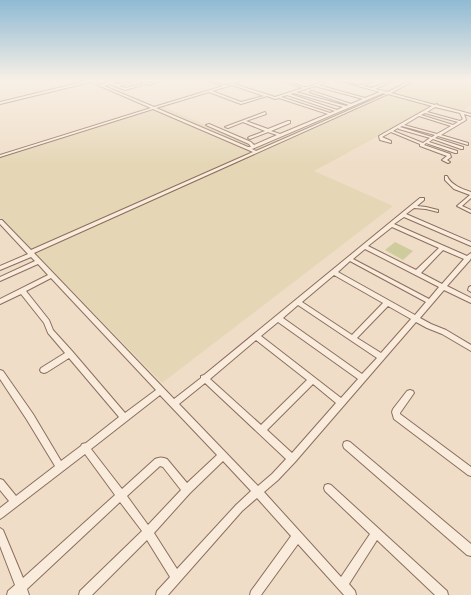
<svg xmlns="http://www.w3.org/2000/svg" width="471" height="595" font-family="'Noto Serif',serif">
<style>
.farmland{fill:#e5d6b6}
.green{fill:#cecc9c}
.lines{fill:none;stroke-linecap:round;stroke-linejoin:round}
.minor-casing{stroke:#8c6e5d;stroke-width:2}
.minor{fill:#f9ecdc;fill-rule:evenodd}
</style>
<rect width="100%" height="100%" fill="#efddc8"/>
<g class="farmland">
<polygon points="406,81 471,81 471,104 466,108 465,112 384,92"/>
<polygon points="379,93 391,95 434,106 314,171 393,206 162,383 0,217 0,157 162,106 256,147"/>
</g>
<polygon class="green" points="395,242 413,251 403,260 385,250"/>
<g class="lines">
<defs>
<g id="minor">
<path d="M87,81H93L101,85L109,82L119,81L113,83C119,86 126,81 133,81L119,86L125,88L141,84L142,85L125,90L110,84L104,86L154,107L223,86L208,81C214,81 218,84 224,85C229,86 237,81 243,81L234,84L275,97L303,88L282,81C290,81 297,86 305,87C312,87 320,81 327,81L318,85L365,98L380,92L340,81C346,81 354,86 360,85C365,85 368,81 373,81L363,86L372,88L390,81H393L375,89L388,92L410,81H413L391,93L435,105L437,104V105L471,114V116L464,114L466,120L441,135L468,143V145L438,136L435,138L463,147V149H461L433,139L429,142L457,151V153H455L426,143L424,145L450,154L451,157L447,160L450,162L448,163L442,160L447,156L420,146V144L391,132L382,137L391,141V143L380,140L379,136L432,106L388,94L34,253L174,399L201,378V376L204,375L420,198H424V200L417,206L426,207L438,210V212L426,209L414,208L406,214L471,242V246L404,217L394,224L467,256L471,253V258L470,260L447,286L471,298V303L444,290L420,318L431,324L446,330L471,345V351L442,334L427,328L416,322L295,462L278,480L264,492L341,577L370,534L325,491L324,488L325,485L328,484L331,485L447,591L448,595H435L377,540L349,584L355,591L356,595H344L298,544L261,595H250L251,591L291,536L257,498L242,511L168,595H156L157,591L170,577L147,540L92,595H79L80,591L142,531L120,502L27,589L29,595H7L8,591L15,585L0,546V528L3,530L23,578L115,495L85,454L3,517L0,519V508L9,501L0,490V479L3,480L16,496L55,466L27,420L0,379V370L3,371L33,414L61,461L81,446L82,444L86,443L119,417L69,358L47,372L44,373L41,372L40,370L41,368L65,353L48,333L44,323L21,294L0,304V299L48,275L38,264L0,281V277L35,261L31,257L0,270V266L28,254L0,224V220H2L31,250L253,152L153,109L0,157V155L151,108L91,82L0,104V102ZM232,85L264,96L241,102L212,91ZM315,86L363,99L351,104L312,91L310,92L349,105L346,106L296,92ZM209,92L241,104L267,96L275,99L279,98L328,114L280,134L271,131L290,123V121H288L268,129L246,121L266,114L265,112L225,127L228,128L243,122L265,131L249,137L248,138L250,139L268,132L277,135L254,145L251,142L209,124L206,125L249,144L251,147H248L156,108ZM294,93L343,107L337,110L290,94ZM383,93L386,94L256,151L252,149ZM287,95L335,111L330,113L281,97ZM435,107L460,113L463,119L460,121L427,112ZM425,113L458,122L453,125L421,115ZM419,116L451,126L437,134L404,125ZM402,126L435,135L432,137L400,127ZM398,128L399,129L430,138L423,143L393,131ZM392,227L439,248L416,270L368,246ZM365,249L439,287L429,299L353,259ZM443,250L464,259L442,284L421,273ZM350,261L426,302L415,315L338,272ZM334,275L383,303L352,335L302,302ZM51,278L156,390L125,413L72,351L53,330L49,320L26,291ZM298,305L377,358L362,374L283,318ZM388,306L411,319L381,353L357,338ZM278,322L358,379L341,398L261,336ZM256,340L307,380L261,425L210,379ZM205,383L286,459L272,474L258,486L179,404ZM313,384L336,403L292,453L267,430ZM160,395L217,455L187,483L167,459C163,457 159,457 155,459L122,489L91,449ZM223,461L251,491L236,505L177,569L154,533L190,493ZM160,466L163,467L181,490L148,525L127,496Z"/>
<path d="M139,81C142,81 145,83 148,83C152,83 157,81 161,81L149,85Z"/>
<path d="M445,176H447C451,185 462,189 471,192V198L462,206L471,210V213L457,206L470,195L454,189L445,180Z"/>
<polygon points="471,286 471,292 468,290 469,287"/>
<polygon points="410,390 413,391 414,393 400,413 400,414 471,467 471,476 468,475 394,419 392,412 393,409 407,391"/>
<polygon points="347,441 350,442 471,544 471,556 467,555 344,448 343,445 344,442"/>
</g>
</defs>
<use href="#minor" class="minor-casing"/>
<use href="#minor" class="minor"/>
</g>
<linearGradient id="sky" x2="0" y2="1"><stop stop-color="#8fbad4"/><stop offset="0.49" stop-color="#f8f0e6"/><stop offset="1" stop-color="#f8f0e6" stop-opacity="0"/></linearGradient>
<rect width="471" height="164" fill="url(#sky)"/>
</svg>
